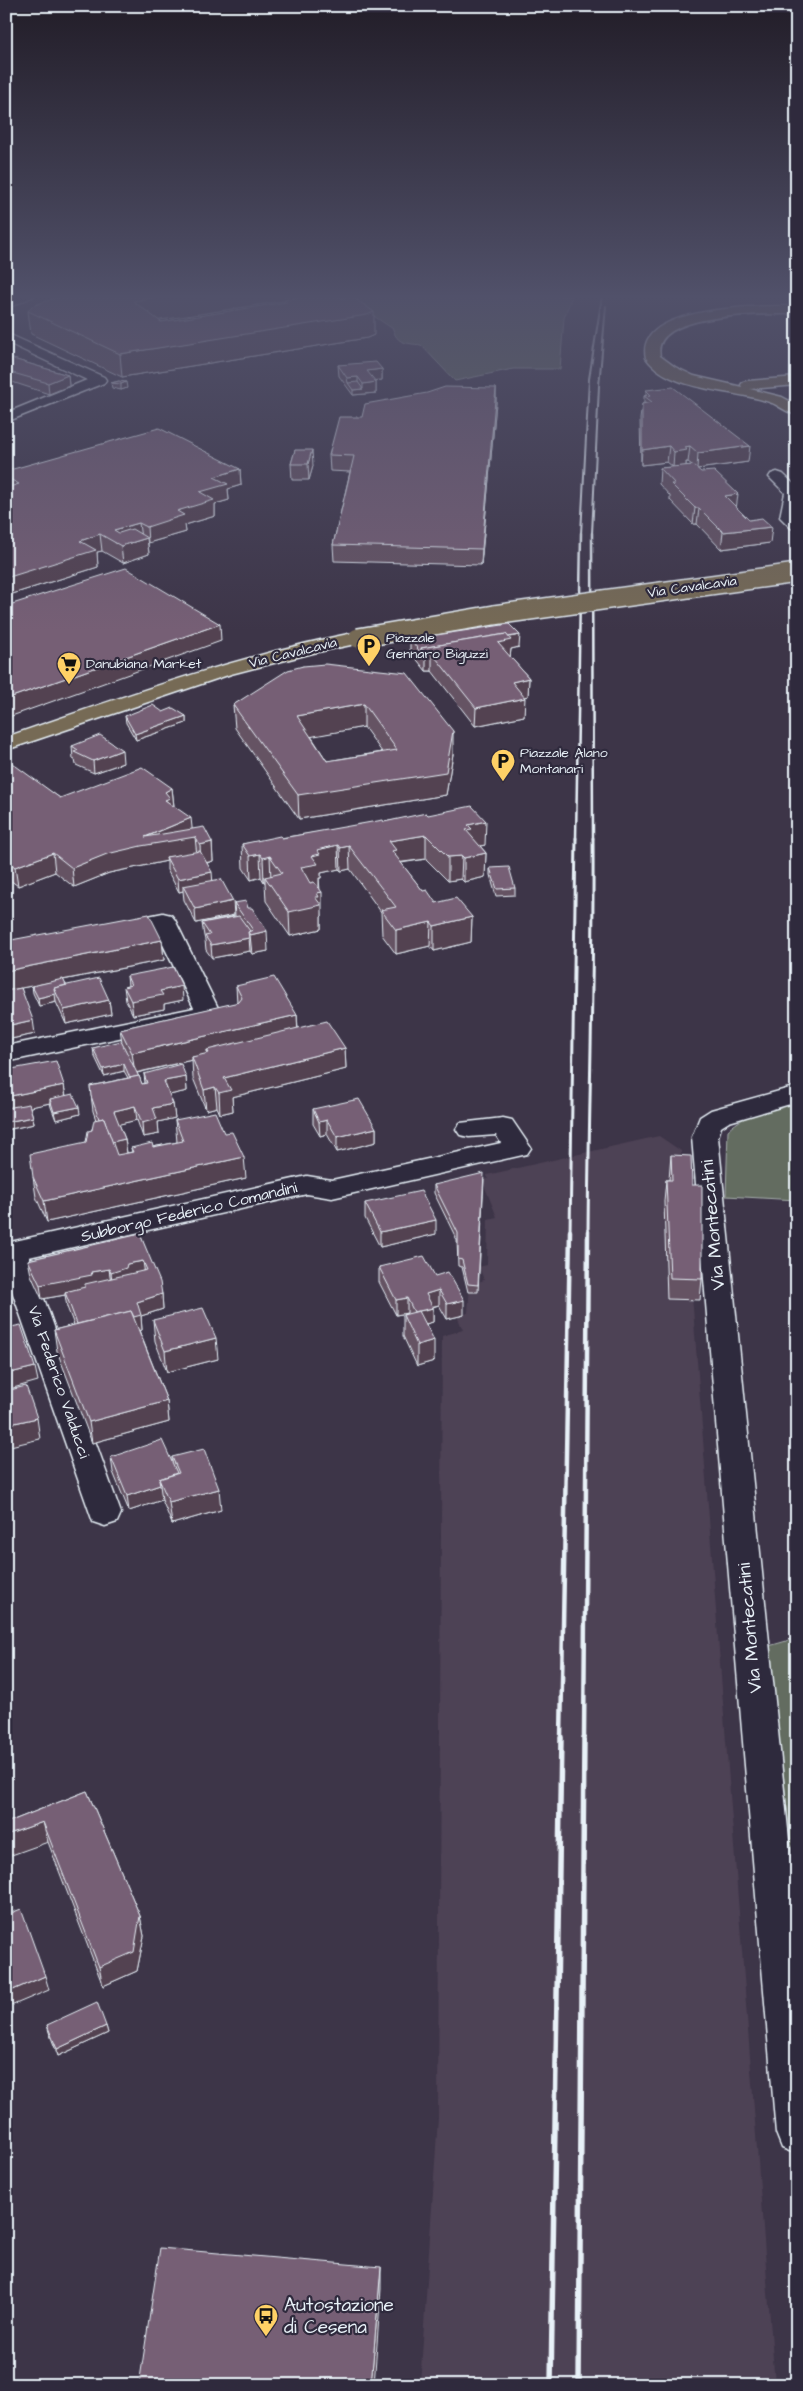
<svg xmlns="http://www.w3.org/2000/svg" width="803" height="2391" font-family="'Architects Daughter',sans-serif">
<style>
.built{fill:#4e4255}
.green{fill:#636c60;stroke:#a6aeac}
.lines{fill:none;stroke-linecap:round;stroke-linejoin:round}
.minor-casing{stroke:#e8f1f8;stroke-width:3}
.major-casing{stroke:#e8f1f8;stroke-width:3}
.highway-casing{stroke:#e8f1f8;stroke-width:3}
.minor{fill:#2f2a3d;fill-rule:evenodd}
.major{fill:#766a54;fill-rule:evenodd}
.highway{fill:#766a54;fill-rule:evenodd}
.rail-far4{stroke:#e8f1f8;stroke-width:2}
.rail-far3{stroke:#e8f1f8;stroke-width:2.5}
.rail-far2{stroke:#e8f1f8;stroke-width:3}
.rail-far1{stroke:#e8f1f8;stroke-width:4.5}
.rail{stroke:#e8f1f8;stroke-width:5.5}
.major-bridge-casing{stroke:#e8f1f8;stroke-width:22;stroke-linecap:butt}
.major-bridge{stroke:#766a54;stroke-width:19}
.wall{fill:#655264;stroke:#e8f1f8;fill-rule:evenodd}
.shaded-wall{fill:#534251;stroke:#e8f1f8}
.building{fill:#765f74;stroke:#e8f1f8;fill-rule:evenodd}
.labels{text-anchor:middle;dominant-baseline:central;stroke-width:4.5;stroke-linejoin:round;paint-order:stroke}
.far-street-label{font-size:14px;fill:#e8f1f8;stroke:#2f2a3d}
.far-poi-label{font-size:14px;fill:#e8f1f8;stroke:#2f2a3d;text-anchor:start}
.street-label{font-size:16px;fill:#e8f1f8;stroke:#2f2a3d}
.near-street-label{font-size:19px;fill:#e8f1f8;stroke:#2f2a3d}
.near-poi-label{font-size:19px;fill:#e8f1f8;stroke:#2f2a3d;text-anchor:start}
</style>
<rect width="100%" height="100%" fill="#3d3548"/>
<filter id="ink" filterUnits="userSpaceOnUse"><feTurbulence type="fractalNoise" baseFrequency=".02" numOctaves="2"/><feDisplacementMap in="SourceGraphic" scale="10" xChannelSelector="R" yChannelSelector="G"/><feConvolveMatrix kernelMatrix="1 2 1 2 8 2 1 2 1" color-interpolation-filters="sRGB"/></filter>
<g filter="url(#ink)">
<polygon class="built" points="659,1136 681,1151 775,2385 420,2385 438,2118 442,1336 463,1330 457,1316 468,1313 470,1285 484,1280 479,1267 487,1265 488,1219 497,1217 482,1180 488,1179 487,1175"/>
<g class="green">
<path d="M317,296H572L564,318L560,369H513L455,381L421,345C406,343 397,344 393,329L362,308Z"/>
<path d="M797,1104V1200L726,1196L728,1130C748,1112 770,1108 797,1104Z"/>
<polygon points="797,1638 797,1891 796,1891 769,1646"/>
</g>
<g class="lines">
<defs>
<g id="minor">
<polygon points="15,296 34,296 6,309 6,300"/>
<polygon points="6,333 104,377 106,380 104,383 6,422 6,413 87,380 6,342"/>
<polygon points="777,472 783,474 797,487 797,529 791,528 780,517 785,493 769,477 771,474"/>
<polygon points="163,913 171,915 175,920 220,1012 217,1017 6,1062 6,1046 194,1008 155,928 116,936 108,934 104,929 108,924"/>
<polygon points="797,1086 797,1102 729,1122 721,1127 718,1137 797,1919 797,2154 782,2148 776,2133 692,1137 700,1117 711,1110"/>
<polygon points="503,1118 512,1120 531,1148 527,1154 332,1198 307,1194 29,1257 121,1513 117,1522 105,1526 93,1522 6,1274 6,1243 307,1176 332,1180 501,1143 496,1135 469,1137 460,1135 456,1129 460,1123"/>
</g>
<path id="major" d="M358,632L365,634L367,638L365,642L313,653L231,674L6,750V737C122,697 237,656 358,632Z"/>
<path id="highway" d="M797,306V314C770,314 650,311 660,356L675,367L694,376L742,387L741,385L743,382L748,381L797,377V385L750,389L782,397L797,405V415C788,413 781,407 772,403C736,389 671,393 646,358C633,304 767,306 797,306Z"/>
</defs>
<use href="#minor" class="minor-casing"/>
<use href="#major" class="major-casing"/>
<use href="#highway" class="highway-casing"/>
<use href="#minor" class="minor"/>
<use href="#major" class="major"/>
<use href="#highway" class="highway"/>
<g class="rail-far4">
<polyline points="581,534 589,379 602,296"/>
<polyline points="592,534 599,386 606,306"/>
</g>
<g class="rail-far3">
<polyline points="592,533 593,839"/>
<polyline points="576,839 581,533"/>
</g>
<g class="rail-far2">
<polyline points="570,1233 576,838"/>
<path d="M588,1233C589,1101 594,970 593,838"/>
</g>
<g class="rail-far1">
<polyline points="561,1739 570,1231"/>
<polyline points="584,1739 588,1231"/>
</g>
<g class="rail">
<polyline points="551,2385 561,1738"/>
<polyline points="579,2385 584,1738"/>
</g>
<defs>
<polyline id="major-bridge" points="358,638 494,615 797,573"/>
</defs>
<use href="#major-bridge" class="major-bridge-casing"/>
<use href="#major-bridge" class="major-bridge"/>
</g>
<g class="wall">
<path d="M338,296L374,335L367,338L122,377L31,334L28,311ZM284,301V303L161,322L158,320Z"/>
<polygon points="6,357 68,375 69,386 49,394 6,380"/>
<polygon points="338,365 382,369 382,380 374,380 376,382 376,393 353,395 339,376"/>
<polygon points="119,381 127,388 121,390 112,388 111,383"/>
<polygon points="496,388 496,403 481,565 334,561 333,545 350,472 330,471 329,455 362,417"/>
<path d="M646,390L748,462L697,469L736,507L770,543L721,549L697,524H693L670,500V496L659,484L660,468L673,467L667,462L641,465L640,419L642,404L644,403V396L646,395ZM686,462H688L692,465L686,466Z"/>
<polygon points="295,450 313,466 309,480 292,480 291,464"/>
<polygon points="240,469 241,485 228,489 229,500 215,504 215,516 185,525 186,532 148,543 149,554 123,563 102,551 97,552 98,567 6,596 6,471"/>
<polygon points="410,639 519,647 511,649 510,657 529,678 528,696 524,697 524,716 475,726 432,671 426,671 410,651"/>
<path d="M303,666L453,754L446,795L299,819L235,728L233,705ZM364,727L382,752L327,761L311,736Z"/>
<polygon points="163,712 186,716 186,723 136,740 126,723 125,716"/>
<polygon points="72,746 123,763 94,773 76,765 75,760 73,759"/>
<polygon points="6,762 60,798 172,788 174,806 192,829 212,842 213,861 207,863 213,881 234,915 196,923 184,900 183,891 179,892 167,870 167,861 109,873 74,887 55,872 18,886 6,877"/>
<polygon points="428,815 485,845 480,846 486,853 485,877 464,882 461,879 448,881 426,859 401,863 423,891 436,903 472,917 471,942 434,951 430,946 396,954 382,935 381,912 350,869 341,871 339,869 321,873 321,878 319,878 322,916 321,917 321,929 290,936 266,901 265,882 264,882 261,877 251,880 243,868 242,844"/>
<polygon points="490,868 515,888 515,895 496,896 490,875"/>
<polygon points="234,903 248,908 268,951 252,954 250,951 212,958 206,950 205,940 204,936 202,923 235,916"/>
<polygon points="162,940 164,960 63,980 66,985 109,1000 111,1014 66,1024 56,1002 39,1006 33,993 32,986 21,988 35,1034 6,1040 6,941"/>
<polygon points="127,976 183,1000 164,1004 164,1009 133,1015 126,1001 124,987 128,986"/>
<polygon points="236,986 297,1015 298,1028 345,1048 346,1069 232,1097 233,1111 220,1114 217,1107 206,1110 193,1078 192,1060 137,1073 142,1084 145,1083 144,1074 186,1077 187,1091 169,1095 173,1104 175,1118 158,1122 159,1134 143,1137 137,1120 119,1124 125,1139 127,1153 132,1152 131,1148 153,1147 177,1142 175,1120 246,1178 47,1222 36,1197 33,1177 86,1142 96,1120 93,1111 90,1086 128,1078 124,1071 104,1076 94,1055 93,1048 122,1042 120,1029 237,1003"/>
<polygon points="6,1070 64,1085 66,1096 80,1114 56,1120 51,1107 50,1103 30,1107 33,1117 34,1124 6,1130"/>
<polygon points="313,1109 376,1128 376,1142 337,1152 327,1134 320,1136 313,1124"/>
<polygon points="671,1155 692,1185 702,1279 700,1300 667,1299 664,1201 666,1180 669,1180"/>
<polygon points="484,1180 478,1292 468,1292 462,1267 458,1266 457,1240 434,1193 434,1185"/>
<polygon points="365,1203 436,1234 380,1247 365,1218"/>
<polygon points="140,1234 162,1294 163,1309 141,1316 142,1330 139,1330 167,1401 169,1422 92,1443 57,1351 54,1330 74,1325 67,1307 65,1295 42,1299 31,1275 28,1260"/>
<polygon points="379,1267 435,1276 464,1315 447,1319 439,1305 433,1307 433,1322 426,1324 434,1361 417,1366 403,1336 403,1315 407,1313 396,1315 379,1282"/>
<polygon points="153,1320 218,1359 167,1372 155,1341"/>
<polygon points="111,1457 172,1463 172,1457 221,1510 172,1524 162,1500 129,1511 113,1472"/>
<polygon points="87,1791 140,1916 144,1936 137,1971 103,1986 48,1842 6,1823"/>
<polygon points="47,2025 106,2026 108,2033 58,2056 49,2032"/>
</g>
<g class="shaded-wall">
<polygon points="163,296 308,296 308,297 135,324 133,301"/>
<polygon points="374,312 374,335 367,338 122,377 120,354"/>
<polygon points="382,369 382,380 367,381 367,371"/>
<polygon points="68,375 69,386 49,394 48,383"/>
<polygon points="358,377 358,387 348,383 347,378"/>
<polygon points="126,382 127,388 121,390 121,384"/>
<polygon points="376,382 376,393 353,395 353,390 363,389 363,384"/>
<polygon points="496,388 496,403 481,565 482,549"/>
<polygon points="669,446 667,462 641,465 642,450"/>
<polygon points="690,446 688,462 686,462 686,466 673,468 674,452 685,447"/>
<polygon points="750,446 748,462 697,469 698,453"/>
<polygon points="312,450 313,466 309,480 308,464"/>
<polygon points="240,469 241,485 228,489 229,500 215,504 215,516 185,525 186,532 148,543 147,527 177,511 200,492 214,477"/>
<polygon points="738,494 736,510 725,496"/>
<polygon points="695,508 699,508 697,524 693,524"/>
<polygon points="139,523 141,539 115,543 114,530"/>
<polygon points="772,527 770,543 721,549 723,532"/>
<polygon points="100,534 102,551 97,552 98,567 6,596 6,578 80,541"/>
<polygon points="147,538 149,554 123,563 121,546"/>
<polygon points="220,624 221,641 6,718 6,699"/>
<polygon points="520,635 519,647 511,649 510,658 432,653 432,671 426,671 426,654 504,638"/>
<polygon points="529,678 528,696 511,700 512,682"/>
<polygon points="525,698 524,716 475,726 476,708"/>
<polygon points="364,704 364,727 298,739 297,716"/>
<polygon points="186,716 186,723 136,740 135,734"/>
<polygon points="453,731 453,754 446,795 299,819 298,795"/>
<polygon points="122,750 123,763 94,773 93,761"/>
<polygon points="172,788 174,807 165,800 165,792"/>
<polygon points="191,818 193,837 195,837 197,856 166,857 167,861 109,873 74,887 72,868"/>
<polygon points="486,821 485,845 471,848 466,830 468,825"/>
<polygon points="426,835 426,859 396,863 389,841"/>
<polygon points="212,842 213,861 201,864 200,845"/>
<polygon points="338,845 339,869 321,873 321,878 319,878 319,888 302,891 301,867 317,850"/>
<polygon points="349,846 350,869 341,871 340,848"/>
<polygon points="53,853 55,872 18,886 15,867"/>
<polygon points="486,853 485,877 464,882 464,858"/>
<polygon points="260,854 261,877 251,880 250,856"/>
<polygon points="270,856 271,880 265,877 265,882 264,882 263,858"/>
<polygon points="462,856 461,879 448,881 448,857"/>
<polygon points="212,872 213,885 183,886 183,891 179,892 178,879"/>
<polygon points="322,892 322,916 321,917 321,929 290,936 289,912 315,897 317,893"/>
<polygon points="233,901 234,915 196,923 195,909"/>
<polygon points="472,917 471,942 434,951 434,926"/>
<polygon points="431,922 430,946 396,954 396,930"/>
<polygon points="267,931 268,951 252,954 250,935"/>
<polygon points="249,938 250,951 212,958 211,945"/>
<polygon points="162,940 164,960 6,991 6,971"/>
<polygon points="182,986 183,1000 164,1004 164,1009 133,1015 131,1001 160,991"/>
<polygon points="55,994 56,1002 39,1006 38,998"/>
<polygon points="109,1000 111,1014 66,1024 64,1010"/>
<polygon points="297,1015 298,1035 209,1053 207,1050 207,1056 192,1057 192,1060 135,1073 132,1053"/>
<polygon points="33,1020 35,1034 6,1040 6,1026"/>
<polygon points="345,1048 346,1069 232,1097 233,1111 220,1114 219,1093 224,1078"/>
<polygon points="124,1064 124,1071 104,1076 103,1069"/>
<polygon points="186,1077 187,1091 165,1096 164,1081"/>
<polygon points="64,1085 66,1099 50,1099 50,1103 7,1112 6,1097"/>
<polygon points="215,1087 217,1107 206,1110 204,1090"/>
<polygon points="173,1104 175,1118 158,1122 159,1134 143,1137 142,1123 153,1108"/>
<polygon points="135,1106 137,1120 116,1125 114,1111"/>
<polygon points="79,1107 80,1114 56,1120 54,1112"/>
<polygon points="33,1117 34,1124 6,1130 6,1122"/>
<polygon points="327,1120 327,1134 320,1136 319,1122"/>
<polygon points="376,1128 376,1142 337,1152 337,1137"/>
<polygon points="125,1139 127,1154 113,1157 111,1142"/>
<polygon points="244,1157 246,1178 47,1222 44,1201"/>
<polygon points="436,1220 436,1234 380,1247 380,1232"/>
<polygon points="143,1261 145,1275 113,1287 111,1273 127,1264"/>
<polygon points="109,1269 111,1283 65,1292 65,1295 42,1299 40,1285 91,1272"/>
<polygon points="439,1290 439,1305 425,1308 426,1294"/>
<polygon points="162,1294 163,1309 141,1316 142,1330 82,1346 137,1302"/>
<polygon points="407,1298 407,1313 396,1315 396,1300"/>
<polygon points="464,1300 464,1315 447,1319 447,1304"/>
<polygon points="433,1308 433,1322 414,1327 415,1312"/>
<polygon points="216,1338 218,1359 167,1372 165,1351"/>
<polygon points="434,1340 434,1361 417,1366 417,1345"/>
<polygon points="35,1367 38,1381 6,1390 6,1374"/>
<polygon points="167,1401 169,1422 92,1443 89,1422"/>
<polygon points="37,1418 40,1439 6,1447 6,1425"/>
<polygon points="160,1485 162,1500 129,1511 127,1496"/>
<polygon points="219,1489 221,1510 172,1524 169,1502"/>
<polygon points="43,1822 48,1842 6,1857 6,1835"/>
<polygon points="140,1916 144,1936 137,1971 103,1986 99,1967"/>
<polygon points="45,1976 49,1990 6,2008 6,1993"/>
<polygon points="106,2026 108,2033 58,2056 57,2049"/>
<polygon points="381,2267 381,2289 374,2385 371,2385"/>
</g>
<g class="building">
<polygon points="61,296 163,296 133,301 161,322 287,302 284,300 307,296 338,296 341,298 353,297 374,312 367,315 120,354 28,311 32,306"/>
<polygon points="6,357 68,375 48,383 6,371"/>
<polygon points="376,362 382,369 367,371 376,382 363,384 358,377 347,378 338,365"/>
<polygon points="119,381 126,382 121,384 111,383"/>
<polygon points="358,382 363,389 353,390 348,383"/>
<polygon points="445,387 496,388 482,549 333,545 354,456 329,455 339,417 362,417 365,404 427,393"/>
<polygon points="673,387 750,446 698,453 690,446 685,447 687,450 674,452 669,446 642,450 642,404 652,402 644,396 651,395 646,390"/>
<polygon points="159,428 240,469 214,477 228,484 200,492 214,500 177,511 184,515 147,527 139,523 114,530 119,533 132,529 147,538 121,546 100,534 80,541 96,550 6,578 6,488 19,484 6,477 6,471"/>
<polygon points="295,450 312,450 308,464 291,464"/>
<polygon points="693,465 701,472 714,471 738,494 725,496 749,520 762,518 772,527 723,532 699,508 695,508 671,484 675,484 660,468"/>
<polygon points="126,568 220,624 6,699 6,606"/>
<polygon points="509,624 520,635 508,637 506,634 421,648 421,653 410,639"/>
<polygon points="506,634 511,640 498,643 529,678 512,682 525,698 476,708 432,653 426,654 421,648"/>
<path d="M325,664L407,673L453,731L446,772L298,795L233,705L288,670L303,666ZM364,704L397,750L327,761L297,716Z"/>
<polygon points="153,705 163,712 173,708 186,716 135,734 125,716"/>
<polygon points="100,735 122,750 93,761 74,752 78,750 72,746"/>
<polygon points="9,761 60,798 142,767 172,788 165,792 170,798 165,800 191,818 145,837 204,827 212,842 200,845 195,837 141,846 107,854 72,868 53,853 15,867 6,860 6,762"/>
<polygon points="472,806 486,821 468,825 472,829 466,830 486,853 464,858 462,856 448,857 426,835 389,841 396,850 392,851 423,891 427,890 436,903 456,898 472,917 434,926 431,922 396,930 381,910 396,907 349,846 340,848 338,845 317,850 320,854 312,856 318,864 301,867 310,883 314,882 322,892 317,893 319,897 315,897 321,905 289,912 265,877 282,873 270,856 263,858 260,854 250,856 242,844 280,836 282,838 383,820 384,822 426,813 428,815"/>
<polygon points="200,851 212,872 178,879 166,857"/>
<polygon points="509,867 515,888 497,889 490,868"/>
<polygon points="221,879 233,901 195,909 183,886"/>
<polygon points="246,901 248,908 252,908 267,931 250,935 248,932 253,930 234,903"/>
<polygon points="149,914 162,940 6,971 6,941"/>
<polygon points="239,916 250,931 248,932 249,938 211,945 205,936 210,935 202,923"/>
<polygon points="173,967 182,986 160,991 163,995 131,1001 124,987 131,985 127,976"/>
<polygon points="274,977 297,1015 132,1053 120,1029 239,1002 242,998 236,986"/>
<polygon points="99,978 109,1000 64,1010 54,988"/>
<polygon points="63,979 66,985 54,988 55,994 38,998 32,986"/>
<polygon points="21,988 33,1020 6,1026 6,991"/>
<polygon points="327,1021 345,1048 224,1078 231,1090 219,1093 215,1087 204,1090 192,1057 209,1053 207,1050"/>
<polygon points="121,1041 140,1079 139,1076 130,1078 124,1064 103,1069 93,1048"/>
<polygon points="56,1061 64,1085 6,1097 6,1070"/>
<polygon points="181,1064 186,1077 164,1081 173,1104 153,1108 157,1119 142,1123 135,1106 114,1111 125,1139 112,1142 104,1118 99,1119 91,1096 90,1086 139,1076 142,1084 147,1083 144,1074"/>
<polygon points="73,1094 79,1107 54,1112 50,1099"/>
<polygon points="359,1099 376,1128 337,1137 327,1120 319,1122 313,1109"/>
<polygon points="29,1104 33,1117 6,1122 6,1108"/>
<polygon points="215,1112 224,1133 232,1132 244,1157 44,1201 33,1177 30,1154 86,1142 88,1131 92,1130 94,1120 104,1118 117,1155 133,1152 131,1148 152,1143 153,1147 183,1141 175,1120"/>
<polygon points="671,1155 691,1156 692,1185 702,1185 702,1279 670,1278 666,1180 672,1180"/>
<polygon points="484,1173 478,1285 468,1284 462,1260 458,1259 458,1233 434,1185"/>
<polygon points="421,1191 436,1220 380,1232 365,1203"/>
<polygon points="140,1234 160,1282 162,1294 137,1302 141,1315 134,1317 131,1311 77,1324 65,1292 85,1287 85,1284 147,1270 143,1261 127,1264 126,1268 111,1273 109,1269 91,1272 92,1275 40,1285 28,1260"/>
<polygon points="424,1256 435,1276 448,1272 464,1300 447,1304 439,1290 426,1294 433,1308 419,1311 414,1312 407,1298 396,1300 379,1267"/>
<polygon points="203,1308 216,1338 165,1351 153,1320"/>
<polygon points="131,1311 167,1401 89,1422 54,1330"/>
<polygon points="419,1311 434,1340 417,1345 403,1315"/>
<polygon points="21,1325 35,1367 6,1374 6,1328"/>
<polygon points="26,1386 37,1418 6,1425 6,1391"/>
<polygon points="162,1440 177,1473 159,1479 160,1485 127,1496 111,1457"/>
<polygon points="204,1449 219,1489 169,1502 159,1479 179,1473 172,1457"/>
<polygon points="87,1791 140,1916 134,1952 99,1967 43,1822 6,1835 6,1823"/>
<polygon points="21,1909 45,1976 6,1993 6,1915"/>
<polygon points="97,2002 106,2026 57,2049 47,2025"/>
<polygon points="160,2248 381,2267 371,2385 139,2385"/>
</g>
</g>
<linearGradient id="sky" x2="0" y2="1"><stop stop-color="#221d28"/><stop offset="0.47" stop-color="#51516a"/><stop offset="1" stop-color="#51516a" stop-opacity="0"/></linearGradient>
<rect width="803" height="631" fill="url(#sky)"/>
<defs>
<symbol id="parking-pin" viewBox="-11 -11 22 30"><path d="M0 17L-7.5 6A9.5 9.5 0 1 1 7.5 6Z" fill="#ffd166" stroke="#2f2a3d"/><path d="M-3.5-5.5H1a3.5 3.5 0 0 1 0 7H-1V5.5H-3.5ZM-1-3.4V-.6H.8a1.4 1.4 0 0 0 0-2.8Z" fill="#111"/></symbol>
<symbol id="supermarket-pin" viewBox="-11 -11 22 30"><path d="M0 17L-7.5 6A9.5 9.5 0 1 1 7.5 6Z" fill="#ffd166" stroke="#2f2a3d"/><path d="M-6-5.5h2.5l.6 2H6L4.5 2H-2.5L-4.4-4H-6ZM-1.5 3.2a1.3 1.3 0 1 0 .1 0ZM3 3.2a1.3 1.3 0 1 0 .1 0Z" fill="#111"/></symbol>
<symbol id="bus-pin" viewBox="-11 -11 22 30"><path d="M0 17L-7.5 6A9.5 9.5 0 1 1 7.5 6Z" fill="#ffd166" stroke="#2f2a3d"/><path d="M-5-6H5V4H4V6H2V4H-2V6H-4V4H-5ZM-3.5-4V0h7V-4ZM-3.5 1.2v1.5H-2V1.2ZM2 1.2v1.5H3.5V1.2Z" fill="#111"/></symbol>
</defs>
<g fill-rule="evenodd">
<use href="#parking-pin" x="355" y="632" width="28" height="38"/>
<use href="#supermarket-pin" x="55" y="650" width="28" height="38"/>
<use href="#parking-pin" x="489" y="747" width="28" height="38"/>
<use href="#bus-pin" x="252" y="2302" width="28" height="38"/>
</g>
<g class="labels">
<g class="far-street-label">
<text transform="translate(692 587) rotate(-8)">Via Cavalcavia</text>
<text transform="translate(293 653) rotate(-14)">Via Cavalcavia</text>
</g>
<g class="far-poi-label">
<text x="386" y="638">Piazzale<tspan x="386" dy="16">Gennaro Biguzzi</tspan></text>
<text x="86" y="664">Danubiana Market</text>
<text x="520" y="753">Piazzale Alano<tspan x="520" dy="16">Montanari</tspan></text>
</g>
<g class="street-label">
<text transform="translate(189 1212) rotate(-13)">Subborgo Federico Comandini</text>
<text transform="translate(59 1382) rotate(71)">Via Federico Valducci</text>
</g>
<g class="near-street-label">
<text transform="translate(713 1225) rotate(-95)">Via Montecatini</text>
<text transform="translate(750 1628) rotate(-95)">Via Montecatini</text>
</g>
<g class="near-poi-label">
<text x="284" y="2305">Autostazione<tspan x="284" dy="22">di Cesena</tspan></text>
</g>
</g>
<rect width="803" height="2391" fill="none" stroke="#2f2a3d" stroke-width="25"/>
<rect x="12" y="12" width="778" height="2366" fill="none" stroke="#e8f1f8" stroke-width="2" filter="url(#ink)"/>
</svg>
